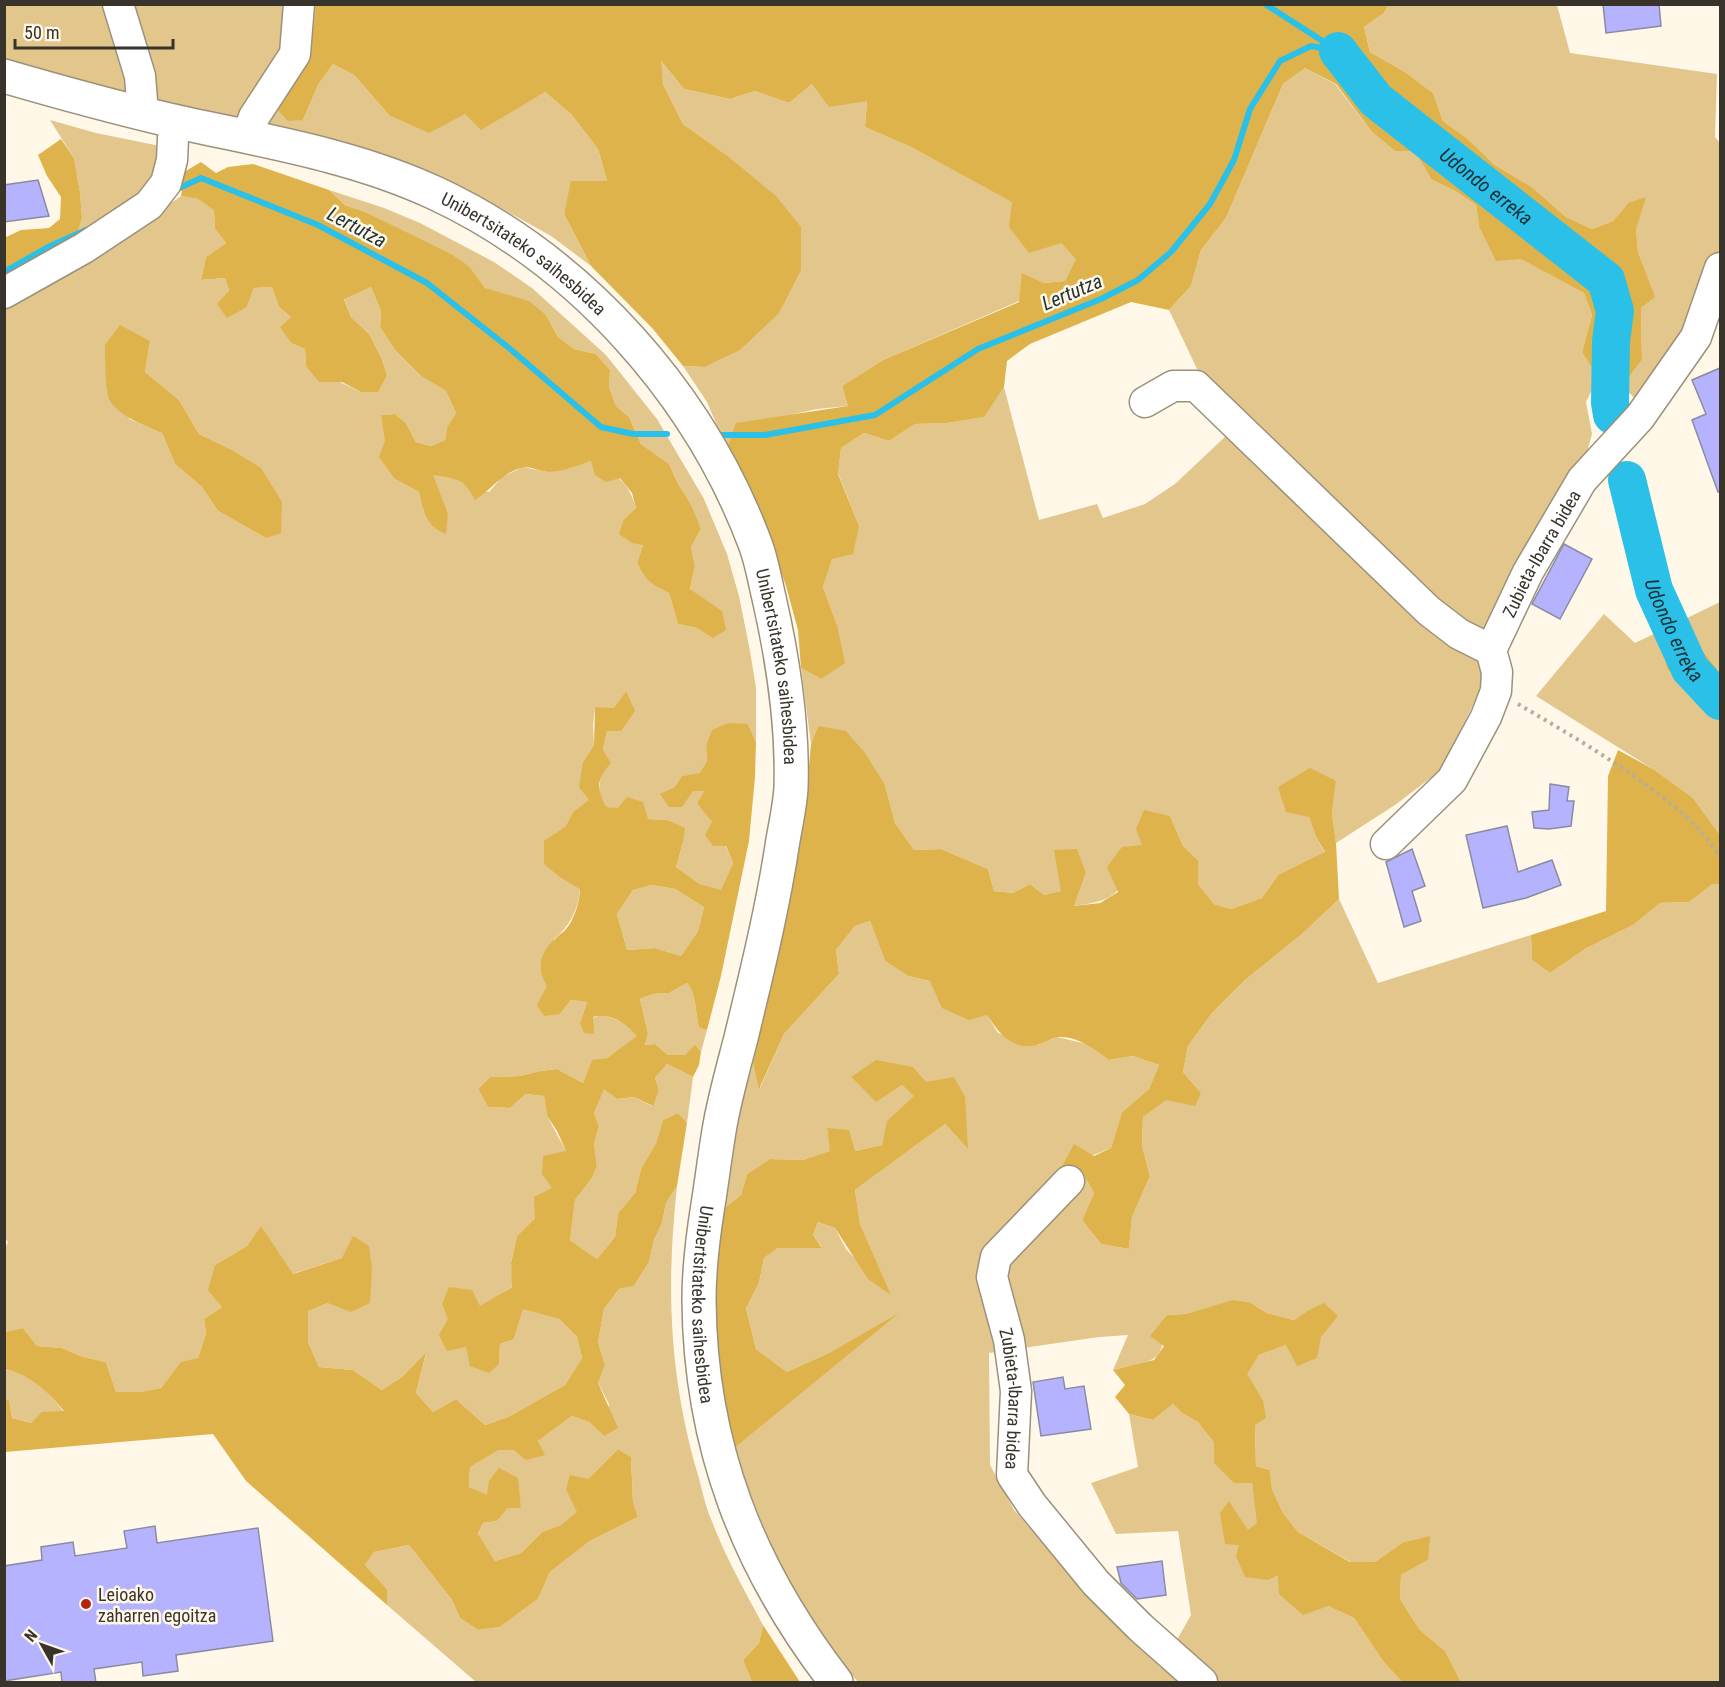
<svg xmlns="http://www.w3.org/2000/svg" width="1725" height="1687" font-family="'Roboto Condensed',sans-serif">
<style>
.green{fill:#e2c68b;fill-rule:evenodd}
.forest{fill:#dfb34c;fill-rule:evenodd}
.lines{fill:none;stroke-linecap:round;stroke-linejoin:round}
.stream{stroke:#2bc0e8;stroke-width:6}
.river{stroke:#2bc0e8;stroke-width:38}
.building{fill:#b5b3fd;stroke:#8a8ba2;stroke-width:1.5}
.minor-casing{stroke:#9b917a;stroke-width:33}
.major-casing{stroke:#9b917a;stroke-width:36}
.path{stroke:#b3ada0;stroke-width:4;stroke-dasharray:3 4.5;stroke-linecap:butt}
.minor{stroke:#fff;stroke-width:30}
.major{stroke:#fff;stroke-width:33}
.poi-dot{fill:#b3260e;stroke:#fff8e9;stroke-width:2}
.labels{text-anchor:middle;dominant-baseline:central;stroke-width:5;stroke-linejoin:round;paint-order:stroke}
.street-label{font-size:18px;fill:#39342b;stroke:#fff8e9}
.poi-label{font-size:18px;fill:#39342b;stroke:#fff8e9;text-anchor:start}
.water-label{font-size:20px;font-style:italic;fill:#1a3138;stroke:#fff8e9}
</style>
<rect width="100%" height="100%" fill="#fff8e9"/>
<g class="green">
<polygon points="4,5 315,5 317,22 308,49 303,120 318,85 333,64 354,75 389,115 465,114 513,110 545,92 571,114 598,149 607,181 572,181 564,214 591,266 551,236 508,212 454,184 403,163 267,124 170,105 5,61"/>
<polygon points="1388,5 1557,5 1570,53 1717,74 1715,137 1720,143 1720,282 1696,311 1640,403 1622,386 1642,360 1641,308 1654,297 1638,252 1636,229 1628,203 1613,221 1592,229 1566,217 1532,187 1495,165 1468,139 1443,121 1433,93 1405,72 1370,52 1364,27 1384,13"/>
<polygon points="660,60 684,89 730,99 755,91 789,103 812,84 867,101 865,127 911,147 1013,202 1061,243 1077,259 1065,281 1043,283 1019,301 883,360 842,386 848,406 817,409 776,418 727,449 707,402 683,366 704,367 725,154 683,124 663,84"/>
<path d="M1305,68L1335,84L1372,132L1395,151H1415L1431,179L1455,191L1476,205L1479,226L1521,258L1584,293L1592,315L1582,352L1598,378L1586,402L1592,434L1586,456L1486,678L1441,770L1395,805L1336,843L1332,813L1336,780L1309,817L1316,837L1325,853L1278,875L1262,898L1231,909L1214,904L1198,884V860L1183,846L1170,816C1161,825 1148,835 1141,847C1116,887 1129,899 1074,906L1086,873L1055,850L1062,891L1044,895L1030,884L1013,893L994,891L988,869L941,849L914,850L895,823L885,785L818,726L811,744L801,668L821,679L837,625L823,587L832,558L859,526L838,473L841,448L864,433L889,441L915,424L947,423L983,417L1004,387L1039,520L1097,504L1103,518L1145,504L1175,484L1228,434L1169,310L1191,286L1201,250L1226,218L1283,84Z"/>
<polygon points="50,120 96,133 160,146 156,173 143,192 75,241 82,218 80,192 74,158"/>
<path d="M329,190L384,208L420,223L494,262L532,288L606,355L657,419L704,499L727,554L739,596L750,651L756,688V742L748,724L706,746L707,761L700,774L682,776L693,791H704L697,803C713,820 724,841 733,863L721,891L700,884L676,867L683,842L667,820L648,819L618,809L607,807L599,793L603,750L607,731L626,691L614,709L595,707L593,725L594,745L583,762L590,800L573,812L565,827L561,878L580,888C579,909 569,927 554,939L547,986L560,1014L571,1000L587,1002L580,1023L603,1014L626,1024L638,1036L607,1058L592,1061L583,1083L557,1069L540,1071L520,1076L490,1077L478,1089L488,1107L510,1108L526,1094L544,1096L547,1116L566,1151L553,1188L535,1218L517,1236L511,1263L513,1286L480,1307L466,1346L499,1363L500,1344L514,1339L523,1308L559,1319L577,1337L582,1358L565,1385L508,1417L485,1425L456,1399L433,1412L416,1393L426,1354L402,1377L382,1390L353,1370L319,1367L308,1342V1311L328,1303L342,1258L292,1274L261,1227L247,1246L215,1265L222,1307L204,1319L206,1333L198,1358L181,1363L161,1388L140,1392H116L106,1362L83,1357L62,1348L37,1346L23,1328L5,1332L4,1250L8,1242L4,1237L5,305L136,228L181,196L198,199L214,209L215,229L226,243L206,257L201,280L225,278L229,291L247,307L254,288L272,287L279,307L291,317L281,327L291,343L305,349L306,366L361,392L387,375L381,357L369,334L351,317L344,298L371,287L381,311L380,327L395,350L421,376L446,391L456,413L447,427L445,440L431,446L416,442L406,423L395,414L381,415L395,479L419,492L424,512L448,513L432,474L453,477L468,487L489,492L502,477L523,467L547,472L571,468L591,461C616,475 627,478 636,508L624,519L643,545L637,563C644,579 653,585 669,593L678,624L697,628L712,638L704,600L690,589L695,566L691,547L701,529L669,464L641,444L629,417L616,406L609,387L610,370L596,354L574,349L558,337L546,315L485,288L470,267L365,212L345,205ZM150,341L145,372L179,400L199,434L230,449L266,538L218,511L202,487L175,464L162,433L129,419Z"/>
<polygon points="1720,602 1720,673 1702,650 1687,618"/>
<polygon points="1604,614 1635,643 1658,632 1667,669 1720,719 1720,835 1693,798 1653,769 1536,696"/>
<path d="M1712,883L1720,884V1681L1461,1682L1445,1651L1419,1629L1400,1599L1401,1575L1428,1560L1402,1543L1375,1562H1351L1298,1532L1283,1513L1272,1489L1270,1470L1256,1466L1255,1424L1263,1400L1246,1374L1259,1355L1286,1345L1307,1311L1294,1320L1267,1313L1251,1303L1211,1307L1186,1314L1167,1315C1162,1365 1159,1359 1113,1370L1128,1335L1099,1337L989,1353L990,1465L1014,1510L1079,1585L1161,1668L1191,1615L1178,1531L1116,1534L1091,1483L1138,1467L1129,1414L1153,1420L1173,1404L1182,1413L1198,1422L1252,1483L1258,1523L1248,1531L1229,1501L1239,1545L1278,1575L1328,1606L1354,1618L1383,1661L1402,1682H858C835,1655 812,1624 795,1593C770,1547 752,1498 733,1449L833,1351L787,1372L756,1349L746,1308L759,1283L764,1258L778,1248L822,1247L813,1235L818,1222L835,1228L846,1249L890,1294L860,1224L855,1190L945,1124L967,1148L926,1082L851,1077L876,1101L902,1085L915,1096L888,1121L882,1145L855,1151L827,1129L831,1151L803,1160L770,1159L747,1174L741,1195L719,1212L735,1126L753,1063L760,1088L784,1034L839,974L836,950L855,926L870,921L885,961L908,976L930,981L987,1015L998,1033L1038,1045L1057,1037L1087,1044L1109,1060L1133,1056L1159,1065L1149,1089L1122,1112L1111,1148L1061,1168L1082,1172L1094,1193L1082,1220L1101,1244L1129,1249L1132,1217L1150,1176L1142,1146L1143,1117L1165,1100L1201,1093L1183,1072L1188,1046L1212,1013L1245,980L1302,934L1339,899L1378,983L1531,935L1532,960L1550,973L1585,949L1633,925L1660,903L1689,902Z"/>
<polygon points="652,885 675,889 704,907 698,931 681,956 655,948 627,950 617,914 633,890"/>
<path d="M687,983C697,996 695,1012 699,1028L707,1030L701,1052L695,1044L685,1055H668L655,1044L645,1045L648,1033L640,999L653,994L669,993Z"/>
<polygon points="667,1064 693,1077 687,1123 678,1113 663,1120 656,1143 641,1169 635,1193 618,1213 615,1237 597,1259 570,1240 575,1200 592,1178 597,1166 594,1144 599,1126 594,1113 604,1088 617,1099 634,1097 652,1106 659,1090 655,1078"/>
<path d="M677,1186C666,1288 669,1376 698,1475C702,1489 705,1505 711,1519C725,1556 744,1590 763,1625L759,1643L743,1660L752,1682H476L387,1605V1589L365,1565L374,1552L409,1545L452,1600L460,1618L478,1630L500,1627L538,1599L550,1572L590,1541L638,1517L633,1502L631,1457L618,1449L588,1479L566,1490L578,1512L561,1525L542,1532L521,1553L495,1561L478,1535L483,1523L497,1521L508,1508H521L519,1495L487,1496L469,1487L470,1467L499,1450H514L544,1455L538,1441L572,1416L589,1422L604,1436L609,1404L598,1383L605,1365L598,1342L604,1309L619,1289L634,1286L649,1262L654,1240L662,1223L666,1203Z"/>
<path d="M4,1369C34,1375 46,1390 64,1412L31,1423L12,1418L9,1400H5Z"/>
</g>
<g class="forest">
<path d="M315,5H1388L1384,13L1364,27L1370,52L1405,72L1433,93L1443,121L1468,139L1495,165L1532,187L1566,217L1592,229L1613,221L1628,203L1646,197L1636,229L1638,252L1655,297L1641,308L1642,360L1622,386L1598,378L1582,352L1592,315L1584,293L1521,259L1496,261L1479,226L1476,205L1455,191L1431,179L1415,151H1395L1372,132L1336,84L1305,68L1283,84L1226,218L1201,250L1191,286L1169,310L1131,302L1030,344L1007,361L1004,387L984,417L947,423L915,424L889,441L864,433L841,448L838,474L859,526L853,554L832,559L823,587L837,625L845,663L821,679L801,668L798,630L786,586L769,537L727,449L736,423L848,406L842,386L883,360L1019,302L1022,273L1043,283L1065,281L1076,259L1061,243L1029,253L1009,227L1012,202L911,147L865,127L867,101L829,107L812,84L789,103L755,91L730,99L684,89L661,61L663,84L683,124L725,154L776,196L801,227V270L779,313L740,350L704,367L683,366L653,329L591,266L564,214L571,181H607L598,149L571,114L545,92L481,130L465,114L429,133L389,115L354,75L333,64L318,85L303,120L288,121L275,107C294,74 318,43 315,5Z"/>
<polygon points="61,139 74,158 80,192 82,218 75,241 13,276 5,269 4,238 21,230 49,228 60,219 61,197 47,176 38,155"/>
<path d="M201,162L216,173L228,167L253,164L329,190L345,205L365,212L451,254L470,267L485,288L529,301L546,315L558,337L574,349L596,354L610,370L609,387L616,406L629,417L641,444L669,464L679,485L692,507L701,529L691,547L695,566L690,589L722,611L726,630L712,638L697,628L678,624L669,593C652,585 645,580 637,563L643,545L632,543L619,534L624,519L636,508L632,493L620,478L606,482L595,475L591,461C578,466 564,471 549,472C540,472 530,465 521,468C502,473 491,490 475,500C465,479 455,478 433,475L448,513L446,534C426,527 423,510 419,492L395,479L379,457L385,441L381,415L395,414L406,423L416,442L431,446L445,440L447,427L456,413L446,391L421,376L395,350L380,327L381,311L371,287L344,299L351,317L369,334L381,357L387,375L378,392H361L342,382H319L306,366L305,349L291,343L280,327L291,317L279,307L272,287L254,288L247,307L227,318L217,304L229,291L225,278L201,280L206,257L226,243L215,229L214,210L198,199L181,196L184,172Z"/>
<path d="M120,325L150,341L145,372L179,400L199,434L230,449L261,468L282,502L281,533L266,538L218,511L202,487L175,464L162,433C146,426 120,417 110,401C105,391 105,357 105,345Z"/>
<polygon points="1687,618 1702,650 1720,673 1720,719 1667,669 1658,632"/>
<path d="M626,691L635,711L621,731H607L603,750L611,763C596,780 596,789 607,807L618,808L627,797L643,802L648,819L667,820L685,828L683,842L676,867L700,884L721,890L733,863L726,846H713L705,835L712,822L697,803L704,791H693L682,807H669L660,794L675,787L682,776L700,773L707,761L706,746L712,730L728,723L748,724L756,742L755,777L749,841L721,976L707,1030L699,1028C695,1012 697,996 687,983L669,993L653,994L640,999L648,1033L645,1045L655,1044L668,1055H685L695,1044L701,1052L699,1065L693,1077L667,1064L655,1078L659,1090L653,1106L634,1097L617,1099L604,1089L594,1113L599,1126L594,1144L597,1166L592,1178L575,1200L570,1240L597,1259L615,1237L618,1213L635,1193L641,1169L656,1143L663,1120L678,1113L687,1123L677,1186L666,1203L662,1223L654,1240L649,1262L634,1286L619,1289L604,1309L598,1342L605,1365L598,1383L618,1428L604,1436L589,1422L572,1416L538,1441L545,1455L526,1460L514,1450H499L470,1467L469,1487L487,1495L489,1481L499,1468L518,1478L521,1508H508L497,1521L483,1523L478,1534L495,1561L521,1553L542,1532L561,1525L577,1512L566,1490L570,1475L588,1479L618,1449L631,1457L633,1502L638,1517L590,1541L550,1572L538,1599L500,1627L478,1630L460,1618L452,1600L409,1545L374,1552L365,1565L387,1589V1605L246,1481L213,1434L5,1452V1400H9L12,1418L31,1423L42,1412L64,1411C47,1391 31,1375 5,1369V1332L23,1328L37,1346L62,1348L83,1357L106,1362L116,1392H140L161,1388L181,1362L198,1358L206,1333L204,1319L222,1307L208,1290L215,1265L247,1246L261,1226L293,1274L342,1258L353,1236L369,1246L372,1269L370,1303L351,1312L328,1303L308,1311V1342L319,1367L353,1370L382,1390L402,1377L426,1353L416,1393L433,1412L456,1399L485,1425L508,1417L565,1385L582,1358L577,1337L559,1319L523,1309L514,1339L500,1344L499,1364L489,1373L470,1366L466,1347L447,1351L439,1335L448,1319L442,1304L449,1287L472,1290L480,1306L512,1287L511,1263L517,1236L535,1218L534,1197L552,1188L542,1174L543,1156L566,1151L557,1131L547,1116L544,1096L526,1094L510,1108L488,1107L478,1089L490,1077L520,1076L540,1071L557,1069L583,1083L592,1060L607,1058L637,1036C626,1023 610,1012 593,1017L594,1034L584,1033L580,1023L587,1002L571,1000L560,1014L544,1016L537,1005L547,986C536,969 540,952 555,939C558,935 563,933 566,929C574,920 580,901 580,889L561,878L544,864V841L565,827L573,812L589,800L579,787L583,762L594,745L595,707L614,708ZM652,885L675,889L704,907L698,931L681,956L655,948L627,950L617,914L633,890Z"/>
<path d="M818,726L846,731L865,753L885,785L895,823L914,850L941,849L988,869L994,891L1013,893L1030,884L1044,895L1061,891L1054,850L1077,849L1086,873L1074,906L1100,903L1118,892L1107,867L1122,847L1142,845L1136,829L1144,810L1170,816L1183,846L1198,860V884L1214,904L1231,909L1262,898L1278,875L1325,852L1316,837L1309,817L1286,812L1278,787L1310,768L1336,781L1332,813L1336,843L1339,899L1302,934L1245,980L1212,1013L1188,1046L1183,1072L1201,1093L1195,1106L1166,1100L1143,1117L1142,1146L1150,1176L1132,1217L1129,1249L1101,1244L1082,1220L1094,1193L1082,1172L1061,1168L1074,1144L1094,1156L1111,1148L1122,1112L1149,1089L1159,1065L1133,1056L1109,1060C1094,1049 1078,1036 1058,1037C1052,1038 1046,1042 1040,1044C1014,1052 1000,1035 987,1015L969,1020L942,1008L930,981L908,976L885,961L870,921L855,926L836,950L839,974L784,1034L759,1089L753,1063L791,895L805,812L811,744Z"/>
<polygon points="1618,750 1653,769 1693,798 1720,835 1720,884 1712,884 1689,902 1660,903 1633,925 1585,949 1550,973 1532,960 1531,935 1606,911 1608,776"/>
<polygon points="876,1060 913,1067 926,1082 954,1077 965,1097 968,1149 945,1124 855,1190 860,1224 891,1295 868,1279 835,1228 818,1222 813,1235 822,1248 778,1248 764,1258 759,1283 746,1308 756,1349 787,1372 833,1351 899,1313 733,1449 715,1355 709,1306 719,1212 741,1195 747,1174 770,1159 803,1160 830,1151 827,1128 849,1130 855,1151 882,1145 887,1121 914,1096 902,1085 876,1102 851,1077"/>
<polygon points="1233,1300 1251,1303 1267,1313 1294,1320 1307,1311 1324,1303 1338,1316 1321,1337 1317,1358 1297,1366 1286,1345 1259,1355 1247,1374 1263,1400 1266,1418 1255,1425 1256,1466 1270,1470 1272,1489 1283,1513 1298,1532 1350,1562 1375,1562 1402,1543 1430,1536 1428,1560 1401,1575 1400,1599 1419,1629 1445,1651 1461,1682 1402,1682 1383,1661 1354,1618 1328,1606 1303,1615 1279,1594 1278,1575 1268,1580 1245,1577 1236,1556 1239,1545 1225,1544 1220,1513 1229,1501 1248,1530 1257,1523 1252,1483 1234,1483 1214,1463 1214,1442 1198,1422 1182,1413 1173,1404 1153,1420 1129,1414 1115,1397 1125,1385 1113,1370 1154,1360 1164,1346 1150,1336 1167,1315 1186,1314"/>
<polygon points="763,1625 800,1682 752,1682 743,1660 759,1643"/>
</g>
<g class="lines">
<g class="stream">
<polyline points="1265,4 1335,49"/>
<polyline points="175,190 201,178 318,225 427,283 509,348 601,427 633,434 667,434"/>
<polyline points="4,272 48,247 86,230"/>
<polyline points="714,435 765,435 875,415 978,349 1101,299 1138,280 1171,252 1210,204 1234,160 1250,109 1280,61 1311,46 1338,51"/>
</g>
<g class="river">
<path id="s1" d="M1338,51L1376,100L1606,280L1615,311L1611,341L1610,403L1612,415"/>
<path id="s2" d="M1627,480L1654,590L1690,669L1720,701"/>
</g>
</g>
<g class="building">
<polygon points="1603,4 1659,4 1661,26 1606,33"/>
<polygon points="38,180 49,216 4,222 4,185"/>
<polygon points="1720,368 1720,492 1718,492 1692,420 1706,414 1692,380"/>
<polygon points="1564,544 1592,559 1560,619 1532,604"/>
<polygon points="1550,784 1569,787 1567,801 1574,801 1571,826 1549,829 1534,828 1532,812 1549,810"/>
<polygon points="1507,826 1518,872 1552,860 1561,885 1526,898 1483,908 1466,835"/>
<polygon points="1412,849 1425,886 1412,891 1421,921 1404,927 1386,862"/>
<polygon points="1063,1377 1065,1389 1084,1386 1091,1429 1041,1436 1033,1382"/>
<polygon points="155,1526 157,1543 258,1528 273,1641 176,1655 178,1671 143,1676 142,1662 94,1669 96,1683 62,1683 61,1672 4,1681 4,1566 42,1560 41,1547 73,1542 75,1556 127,1548 124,1531"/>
<polygon points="1162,1561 1166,1595 1137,1599 1121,1583 1117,1567"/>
</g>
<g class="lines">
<defs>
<g id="minor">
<polyline points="118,4 140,76 143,114"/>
<polyline points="247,136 254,117 295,54 299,4"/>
<polyline points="4,293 84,248 149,205 166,183 172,160 173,138"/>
<polyline points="1145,402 1173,386 1196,386 1429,611 1459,634 1491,650"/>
<path id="s3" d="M1386,844L1452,780L1486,717L1496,691L1497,672L1491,650L1528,572L1582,480L1640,417L1696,337L1720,268"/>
<path id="s4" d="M1069,1181L996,1257L992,1277L1009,1340L1016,1391L1012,1475L1032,1505L1096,1583L1140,1627L1202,1682"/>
</g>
<g id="major">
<path id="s5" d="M4,76C59,92 114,107 169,120C258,140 351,154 435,193C581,261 700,395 756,546C762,563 765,581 769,598C783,659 793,725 791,788C790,805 786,823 783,840C773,907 757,972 741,1038C733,1069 724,1100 719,1131C715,1155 712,1180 708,1205C703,1236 699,1268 699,1300C700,1446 748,1568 836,1682"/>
</g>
</defs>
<use href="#minor" class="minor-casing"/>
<use href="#major" class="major-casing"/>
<path class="path" d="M1518,704C1564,731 1610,758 1653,790C1679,810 1703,829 1720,857"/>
<use href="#minor" class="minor"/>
<use href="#major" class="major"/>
</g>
<circle class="poi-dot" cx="86" cy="1604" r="6"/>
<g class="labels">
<g class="street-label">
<text stroke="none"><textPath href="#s5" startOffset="555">Unibertsitateko saihesbidea</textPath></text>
<text stroke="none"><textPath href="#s3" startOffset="342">Zubieta-Ibarra bidea</textPath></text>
<text stroke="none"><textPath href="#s5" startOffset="1059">Unibertsitateko saihesbidea</textPath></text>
<text stroke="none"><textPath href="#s5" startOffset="1707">Unibertsitateko saihesbidea</textPath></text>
<text stroke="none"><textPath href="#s4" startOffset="250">Zubieta-Ibarra bidea</textPath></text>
</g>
<g class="poi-label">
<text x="98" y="1594">Leioako<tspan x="98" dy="21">zaharren egoitza</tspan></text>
</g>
<g class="water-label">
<text stroke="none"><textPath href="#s1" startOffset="202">Udondo erreka</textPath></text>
<text transform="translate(357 227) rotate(28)">Lertutza</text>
<text transform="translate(1072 292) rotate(-23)">Lertutza</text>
<text stroke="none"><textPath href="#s2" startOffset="158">Udondo erreka</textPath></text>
</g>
</g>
<rect width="1725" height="1687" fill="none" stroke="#39342b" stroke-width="12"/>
<g transform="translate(42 1645) rotate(310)" stroke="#fff8e9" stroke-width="4.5" paint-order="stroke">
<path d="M0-4.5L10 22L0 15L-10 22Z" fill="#39342b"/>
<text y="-9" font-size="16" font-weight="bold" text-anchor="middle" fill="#39342b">N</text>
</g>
<path d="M15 39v9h158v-9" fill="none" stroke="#39342b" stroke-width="3"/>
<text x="24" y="39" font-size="18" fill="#39342b" stroke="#fff8e9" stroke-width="4.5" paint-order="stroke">50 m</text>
</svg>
